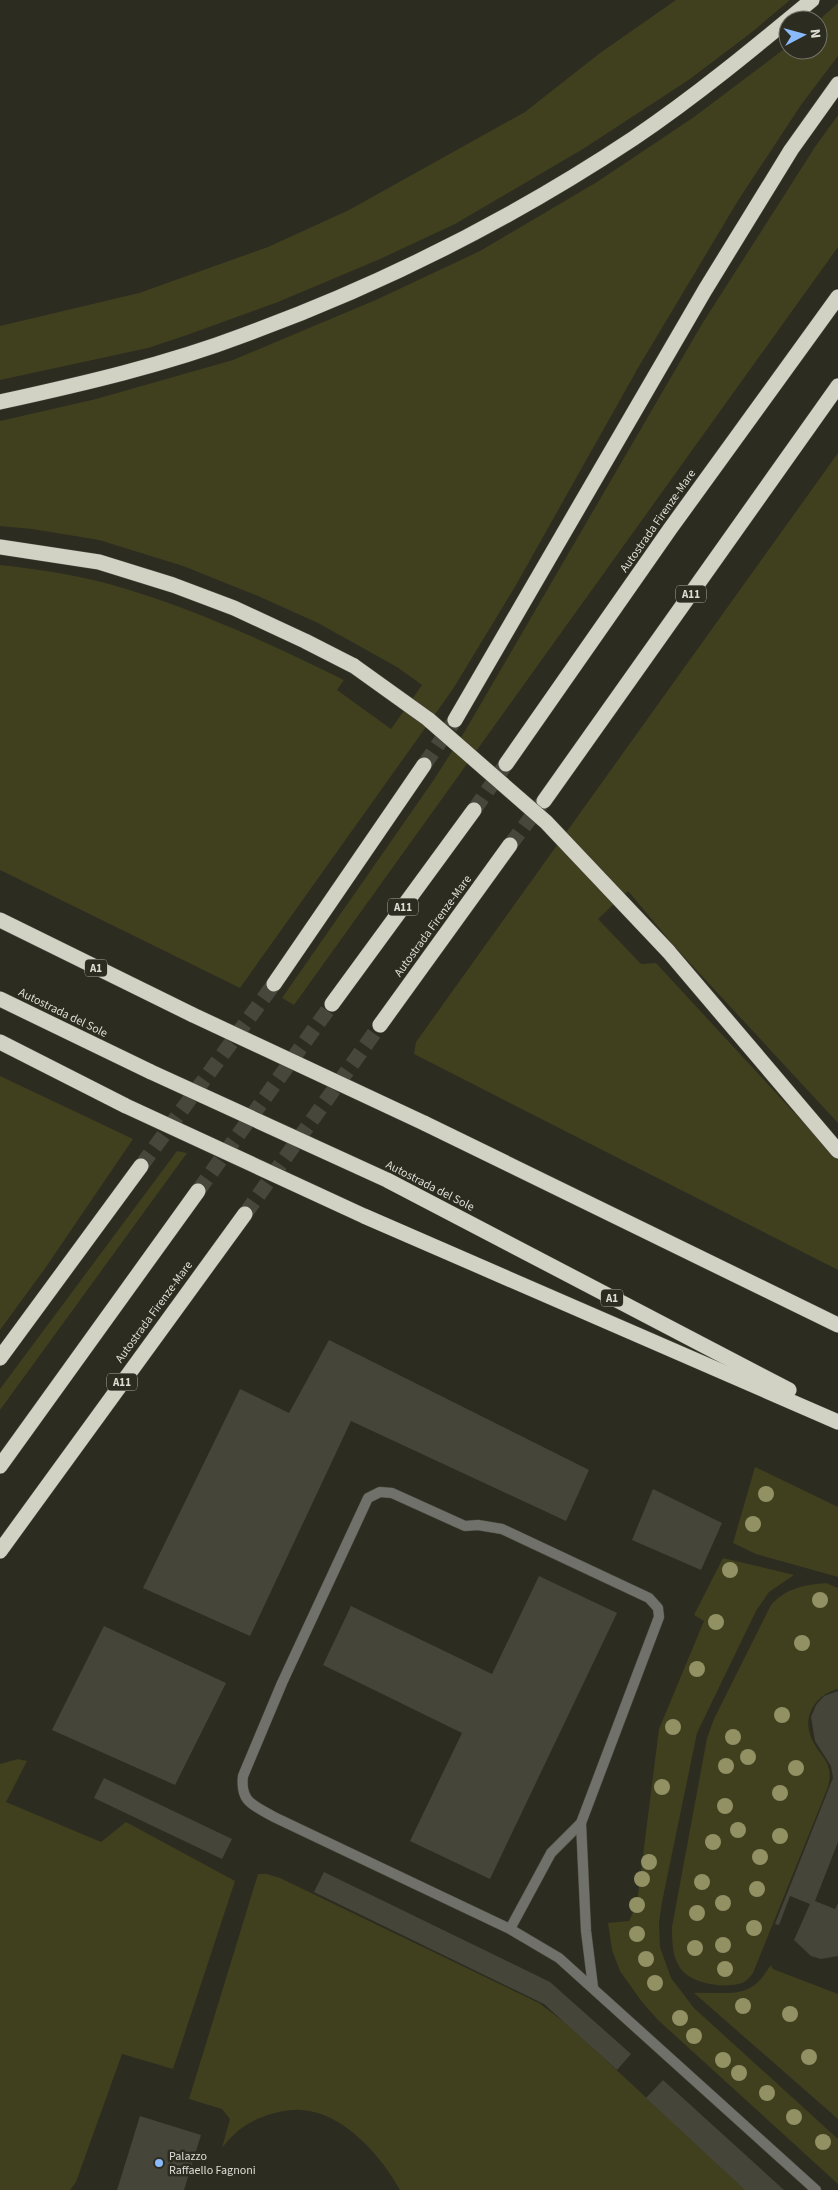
<svg xmlns="http://www.w3.org/2000/svg" width="838" height="2190" font-family="'Source Sans 3',sans-serif">
<style>
.green{fill:#403f1e}
.building{fill:#454539}
.lines{fill:none;stroke-linecap:round;stroke-linejoin:round}
.highway-tunnel{stroke:#47473c;stroke-width:15;stroke-dasharray:15 8;stroke-linecap:butt}
.lane-casing{stroke:#48483e;stroke-width:11}
.highway-casing{stroke:#48483e;stroke-width:16}
.lane{stroke:#71716b;stroke-width:10}
.highway{stroke:#d2d2c4;stroke-width:15}
.highway-bridge-casing{stroke:#48483e;stroke-width:16;stroke-linecap:butt}
.highway-bridge{stroke:#d2d2c4;stroke-width:15}
.tree{fill:#919164}
.poi-dot{fill:#8bbafc;stroke:#2c2c21;stroke-width:2}
.labels{text-anchor:middle;dominant-baseline:central;stroke-width:5;stroke-linejoin:round;paint-order:stroke}
.shield{fill:#2c2c21;stroke:#a9a9a0;stroke-width:1}
.shield-label{font-size:11px;font-weight:bold;fill:#deded7}
.street-label{font-size:12px;fill:#deded7;stroke:#2c2c21}
.poi-label{font-size:12px;fill:#deded7;stroke:#2c2c21;text-anchor:start}
</style>
<rect width="100%" height="100%" fill="#2c2c21"/>
<g class="green">
<polygon points="676,0 790,0 752,32 690,79 583,149 455,224 380,259 278,302 187,335 148,348 0,380 0,326 139,293 268,247 349,210 525,112 600,53"/>
<path d="M838,3V56L801,105L739,199L638,368L516,585L453,689L240,988L0,870V565C36,569 73,574 109,584C191,607 267,642 344,680L337,690L391,729L422,685L397,667L318,623L258,596L183,566L99,540L32,529L0,526V421L96,399L233,360L378,299L480,251L597,182L694,117L788,46V50H818V21Z"/>
<polygon points="838,115 838,247 294,1005 282,998 433,781 465,731 702,324 815,147"/>
<polygon points="838,453 838,1123 675,947 628,891 598,919 641,964 656,963 838,1160 838,1270 414,1054 416,1042"/>
<polygon points="0,1076 133,1139 46,1267 0,1330"/>
<polygon points="177,1151 187,1153 0,1410 0,1389"/>
<polygon points="755,1467 838,1507 838,1577 756,1554 733,1543"/>
<polygon points="723,1558 794,1575 769,1592 756,1611 697,1733 662,1902 659,1923 660,1947 671,1978 694,2008 838,2139 838,2184 658,2020 642,2002 620,1971 612,1950 608,1923 629,1921 637,1903 659,1729 704,1621 694,1615"/>
<path d="M826,1583L838,1588V1689C817,1694 802,1715 811,1737C819,1757 835,1761 828,1787L753,1973C750,1977 747,1981 742,1983C725,1989 691,1984 680,1968C672,1956 672,1941 672,1927L707,1738L714,1719L771,1605C786,1588 804,1585 826,1583Z"/>
<polygon points="18,1759 27,1761 6,1802 101,1842 126,1822 235,1881 173,2069 122,2054 76,2182 70,2190 0,2190 0,1764"/>
<path d="M258,1874H267L280,1878L539,2003L568,2025L746,2190H400C381,2156 344,2113 302,2110C290,2109 279,2112 268,2115C247,2122 235,2131 222,2148L230,2119L222,2109L189,2099Z"/>
<path d="M771,1965L773,1969L838,1994V2119L694,1993C716,1991 742,1999 759,1981C764,1976 767,1970 771,1965Z"/>
</g>
<g class="building">
<polygon points="329,1340 589,1470 566,1521 351,1421 250,1636 143,1588 240,1389 289,1413"/>
<polygon points="653,1489 722,1523 701,1570 632,1540"/>
<polygon points="539,1576 617,1613 490,1879 410,1841 462,1733 323,1665 351,1606 492,1674"/>
<polygon points="104,1626 226,1683 175,1785 52,1730"/>
<polygon points="838,1691 838,1842 815,1901 835,1909 838,1903 838,1956 821,1959 811,1956 794,1940 810,1904 790,1896 779,1925 775,1924 833,1778 831,1766 815,1741 811,1717 816,1705 824,1696"/>
<polygon points="104,1778 232,1839 222,1859 94,1798"/>
<polygon points="324,1872 550,1982 631,2054 617,2070 544,2004 314,1892"/>
<polygon points="663,2080 784,2190 745,2190 646,2098"/>
<polygon points="140,2116 201,2135 184,2190 117,2190"/>
</g>
<g class="lines">
<g class="highway-tunnel">
<polyline points="424,765 455,720"/>
<polyline points="474,810 506,764"/>
<polyline points="510,845 542,803"/>
<polyline points="141,1166 274,984"/>
<polyline points="198,1191 332,1004"/>
<polyline points="245,1214 380,1025"/>
</g>
<defs>
<g id="lane">
<polyline points="581,1823 586,1931 593,1987"/>
<path d="M510,1929L551,1853L581,1823L659,1617L658,1608L649,1598L502,1529L478,1525L465,1526L392,1493L380,1492L368,1498L282,1683L243,1776C240,1802 253,1805 274,1817L510,1929L559,1958L816,2190"/>
</g>
<g id="highway">
<path d="M0,402C82,384 165,365 244,335C381,285 512,219 634,138C696,96 754,48 812,0"/>
<polyline points="0,547 99,562 173,585 234,608 305,641 354,666"/>
<polyline points="455,720 705,290 791,150 838,84"/>
<polyline points="506,764 670,529 838,297"/>
<polyline points="544,801 838,386"/>
<polyline points="0,920 193,1015"/>
<polyline points="668,951 838,1151"/>
<polyline points="274,984 424,765"/>
<polyline points="0,999 151,1072"/>
<polyline points="332,1004 474,810"/>
<polyline points="380,1025 510,845"/>
<polyline points="0,1042 126,1106"/>
<polyline points="424,1123 838,1325"/>
<polyline points="387,1180 789,1390"/>
<polyline points="364,1216 838,1422"/>
<polyline points="0,1358 141,1166"/>
<polyline points="0,1466 198,1191"/>
<polyline points="0,1551 245,1214"/>
</g>
</defs>
<use href="#lane" class="lane-casing"/>
<use href="#highway" class="highway-casing"/>
<use href="#lane" class="lane"/>
<use href="#highway" class="highway"/>
<defs>
<g id="highway-bridge">
<polyline points="354,666 428,719 546,822 668,951"/>
<polyline points="193,1015 424,1123"/>
<polyline points="151,1072 387,1180"/>
<polyline points="126,1106 364,1216"/>
</g>
</defs>
<use href="#highway-bridge" class="highway-bridge-casing"/>
<use href="#highway-bridge" class="highway-bridge"/>
</g>
<g class="tree">
<circle cx="766" cy="1494" r="8"/>
<circle cx="753" cy="1524" r="8"/>
<circle cx="730" cy="1570" r="8"/>
<circle cx="820" cy="1600" r="8"/>
<circle cx="716" cy="1622" r="8"/>
<circle cx="802" cy="1643" r="8"/>
<circle cx="697" cy="1669" r="8"/>
<circle cx="782" cy="1715" r="8"/>
<circle cx="673" cy="1727" r="8"/>
<circle cx="733" cy="1737" r="8"/>
<circle cx="748" cy="1757" r="8"/>
<circle cx="726" cy="1766" r="8"/>
<circle cx="796" cy="1768" r="8"/>
<circle cx="662" cy="1787" r="8"/>
<circle cx="780" cy="1793" r="8"/>
<circle cx="725" cy="1806" r="8"/>
<circle cx="738" cy="1830" r="8"/>
<circle cx="780" cy="1836" r="8"/>
<circle cx="713" cy="1842" r="8"/>
<circle cx="760" cy="1857" r="8"/>
<circle cx="649" cy="1862" r="8"/>
<circle cx="642" cy="1879" r="8"/>
<circle cx="702" cy="1882" r="8"/>
<circle cx="757" cy="1889" r="8"/>
<circle cx="723" cy="1903" r="8"/>
<circle cx="637" cy="1905" r="8"/>
<circle cx="697" cy="1913" r="8"/>
<circle cx="754" cy="1928" r="8"/>
<circle cx="637" cy="1934" r="8"/>
<circle cx="723" cy="1945" r="8"/>
<circle cx="695" cy="1948" r="8"/>
<circle cx="646" cy="1959" r="8"/>
<circle cx="725" cy="1969" r="8"/>
<circle cx="655" cy="1983" r="8"/>
<circle cx="743" cy="2006" r="8"/>
<circle cx="790" cy="2014" r="8"/>
<circle cx="680" cy="2018" r="8"/>
<circle cx="694" cy="2036" r="8"/>
<circle cx="809" cy="2057" r="8"/>
<circle cx="723" cy="2060" r="8"/>
<circle cx="739" cy="2073" r="8"/>
<circle cx="767" cy="2093" r="8"/>
<circle cx="794" cy="2117" r="8"/>
<circle cx="823" cy="2142" r="8"/>
</g>
<circle class="poi-dot" cx="159" cy="2163" r="5"/>
<g class="labels">
<g class="shield">
<rect x="676" y="585.5" width="30" height="17" rx="4"/>
<rect x="388" y="898.5" width="30" height="17" rx="4"/>
<rect x="85" y="959.5" width="22" height="17" rx="4"/>
<rect x="601" y="1289.5" width="22" height="17" rx="4"/>
<rect x="107" y="1373.5" width="30" height="17" rx="4"/>
</g>
<g class="shield-label">
<text x="691" y="594">A11</text>
<text x="403" y="907">A11</text>
<text x="96" y="968">A1</text>
<text x="612" y="1298">A1</text>
<text x="122" y="1382">A11</text>
</g>
<g class="street-label">
<text transform="translate(658 521) rotate(-55)">Autostrada Firenze-Mare</text>
<text transform="translate(433 926) rotate(-54)">Autostrada Firenze-Mare</text>
<text transform="translate(63 1013) rotate(26)">Autostrada del Sole</text>
<text transform="translate(430 1186) rotate(27)">Autostrada del Sole</text>
<text transform="translate(154 1312) rotate(-54)">Autostrada Firenze-Mare</text>
</g>
<g class="poi-label">
<text x="169" y="2156">Palazzo<tspan x="169" dy="14">Raffaello Fagnoni</tspan></text>
</g>
</g>
<g transform="translate(803 35) rotate(84)"><circle r="24" fill="#2c2c21" stroke="#73736a"/>
<path d="M0-4L9 19L0 12L-9 19Z" fill="#8bbafc"/>
<text y="-8" font-size="14" font-weight="bold" text-anchor="middle" fill="#deded7">N</text>
</g>
</svg>
